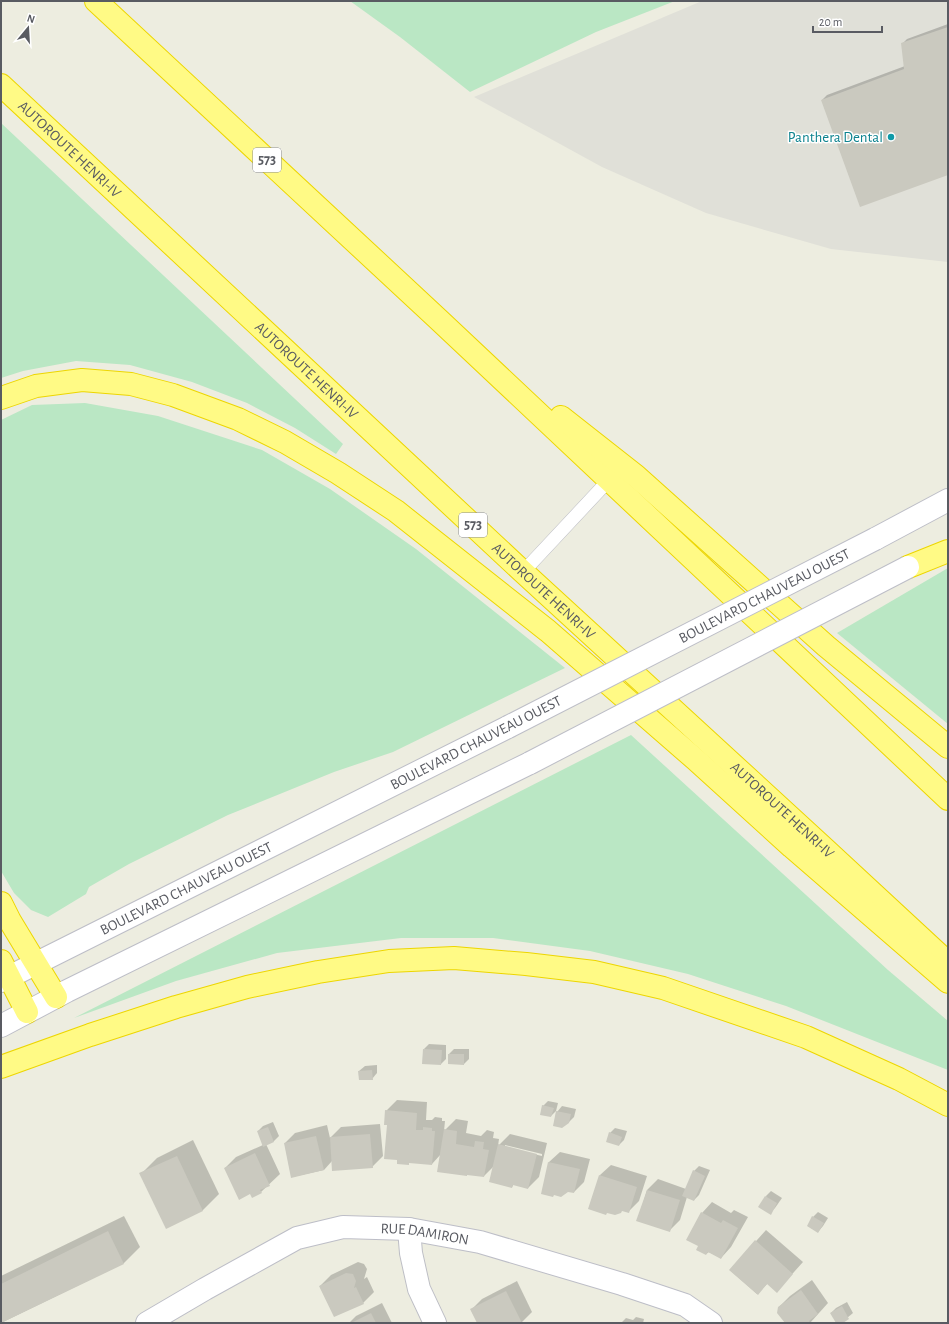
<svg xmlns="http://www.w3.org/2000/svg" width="949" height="1324" font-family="'Alegreya Sans',sans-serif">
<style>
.industrial{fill:#e0e0d8}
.green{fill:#bae7c4}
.shadow{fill:#0003;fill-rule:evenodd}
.building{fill:#cac9bf}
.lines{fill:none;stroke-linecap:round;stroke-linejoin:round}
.lane-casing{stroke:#bdbec5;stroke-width:14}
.street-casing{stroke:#bdbec5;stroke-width:24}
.secondary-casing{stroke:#bdbec7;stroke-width:24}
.highway-casing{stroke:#edd600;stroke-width:24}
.lane{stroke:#fff;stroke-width:13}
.street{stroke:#fff;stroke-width:22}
.secondary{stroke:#fff;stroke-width:22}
.highway{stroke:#fffa85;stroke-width:22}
.secondary-bridge-casing{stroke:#bdbec7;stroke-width:24;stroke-linecap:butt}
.secondary-bridge{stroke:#fff;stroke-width:22}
.culture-dot{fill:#0f9aa8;stroke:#fff;stroke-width:1.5}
.labels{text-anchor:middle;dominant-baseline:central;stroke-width:3;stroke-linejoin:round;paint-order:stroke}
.shield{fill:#fff;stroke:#8b8c91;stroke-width:1}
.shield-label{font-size:14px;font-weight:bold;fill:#595b62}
.culture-label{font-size:15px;fill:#0d838f;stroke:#fff;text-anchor:end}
.street-label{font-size:15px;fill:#595b62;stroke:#fff}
</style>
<rect width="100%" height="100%" fill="#edede0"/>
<polygon class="industrial" points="702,1 948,1 948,262 831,249 706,213 602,167 474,97"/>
<g class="green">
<polygon points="350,1 675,1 596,32 470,92 400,37"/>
<polygon points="1,123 343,444 336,454 295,428 247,403 192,382 130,365 76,361 23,371 1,378"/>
<polygon points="85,403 158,416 262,450 330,489 416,549 565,668 393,752 334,772 228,815 129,864 89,887 86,894 48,917 31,910 14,893 1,871 1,420 32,405"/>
<polygon points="948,568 948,724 837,633"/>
<polygon points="631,735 888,970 948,1021 948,1070 786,1006 688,974 590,951 493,938 401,938 277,953 176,981 74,1018"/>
</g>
<g class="shadow">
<polygon points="948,24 948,174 822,100 827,95 905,66 902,44 907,39"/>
<polygon points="429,1044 446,1045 446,1059 441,1064 424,1049"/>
<polygon points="454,1049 469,1049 469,1059 464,1064 449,1054"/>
<polygon points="377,1065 377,1073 372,1079 359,1071 365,1066"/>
<path d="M397,1100L427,1102L426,1120H432L435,1117L442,1118V1121H445L444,1131L456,1119L468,1121L466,1133L481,1136L487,1130L494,1132L493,1138L499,1139L498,1146L510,1134L547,1143L539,1177L528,1188L514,1184L512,1187L494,1166L484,1176L468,1174L467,1175L441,1154L432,1164L410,1162L408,1164L398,1159L388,1124L386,1111ZM505,1145L542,1154V1156L505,1147Z"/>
<polygon points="548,1101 558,1103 556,1111 551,1116 543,1106"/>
<polygon points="562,1106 576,1109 574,1117 569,1122 557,1112"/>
<polygon points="273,1122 279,1136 274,1141 266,1144 280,1174 261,1192 225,1168 236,1157 263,1145 258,1131 263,1126"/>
<polygon points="380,1124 383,1156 372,1167 332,1161 324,1170 292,1177 285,1143 295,1133 327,1125 330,1138 341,1127"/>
<polygon points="615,1128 627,1131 624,1140 619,1145 610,1133"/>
<polygon points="193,1140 219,1194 203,1210 166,1227 141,1174 157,1158"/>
<polygon points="560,1152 590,1159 584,1182 574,1192 568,1191 542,1193 549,1162"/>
<polygon points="611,1165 647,1176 639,1201 628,1212 623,1210 608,1212 600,1175"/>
<polygon points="699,1166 710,1170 699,1195 694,1200 687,1197 680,1220 669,1231 638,1220 647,1190 658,1179 686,1189 694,1171"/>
<polygon points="771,1191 782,1198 775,1208 770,1213 766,1196"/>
<polygon points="712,1202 731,1213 734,1210 748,1217 731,1247 721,1258 709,1252 706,1254 702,1213"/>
<polygon points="818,1212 828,1218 823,1226 818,1232 808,1226 813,1217"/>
<polygon points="124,1216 140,1247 124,1263 1,1323 1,1276"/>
<polygon points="766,1230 803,1262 777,1291 768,1283 757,1294 730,1270"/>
<polygon points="358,1262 364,1264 367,1269 364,1279 367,1277 374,1292 363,1303 320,1286 331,1275"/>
<polygon points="812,1280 828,1303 810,1323 786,1323 779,1307 790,1296"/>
<polygon points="517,1281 532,1312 521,1323 478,1323 471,1310 482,1299"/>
<polygon points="847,1302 853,1313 841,1323 837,1323 831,1313 836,1308"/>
<polygon points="382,1303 392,1323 349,1323 356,1316"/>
<polygon points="636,1317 644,1319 643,1323 621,1323 626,1318 633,1320"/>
</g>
<g class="building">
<polygon points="948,27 948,175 860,207 821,100 904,69 901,43"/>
<polygon points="423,1049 442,1050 441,1065 422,1064"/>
<polygon points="448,1054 464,1054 464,1065 448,1064"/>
<polygon points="372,1070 373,1080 359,1080 358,1071"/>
<polygon points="542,1105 554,1108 551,1117 540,1115"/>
<polygon points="385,1110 417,1113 416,1130 423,1130 423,1127 432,1128 432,1131 435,1131 432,1165 409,1163 409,1165 397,1164 397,1160 384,1159 387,1125 384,1125"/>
<polygon points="556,1111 571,1114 569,1123 562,1128 553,1126"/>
<polygon points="268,1127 274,1142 263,1147 257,1131"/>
<polygon points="444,1129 457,1131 456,1144 474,1147 475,1141 484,1142 483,1149 489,1150 484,1177 467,1175 467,1176 437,1172"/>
<polygon points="609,1132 622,1137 619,1146 606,1142"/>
<polygon points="370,1134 373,1168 332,1171 330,1137"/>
<polygon points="316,1136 324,1170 291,1178 284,1143"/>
<polygon points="498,1144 537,1154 528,1189 513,1185 512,1188 489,1182"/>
<polygon points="255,1153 270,1186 260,1190 262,1193 252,1198 250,1194 239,1200 224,1168"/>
<polygon points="177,1156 203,1211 166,1229 139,1173"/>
<polygon points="548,1162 580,1169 574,1193 568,1192 561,1197 554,1195 553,1197 541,1194"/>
<polygon points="693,1170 705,1176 694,1201 682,1196"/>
<polygon points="599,1175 637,1187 629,1213 622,1211 621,1213 615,1215 607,1213 606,1215 588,1209"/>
<polygon points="647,1190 680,1200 670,1232 636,1221"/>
<polygon points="765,1196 777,1203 771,1215 758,1207"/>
<polygon points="701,1212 721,1223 723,1220 738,1228 721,1259 708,1252 706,1255 696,1250 698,1246 686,1240"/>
<polygon points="812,1216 824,1223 818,1233 807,1226"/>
<polygon points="108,1231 124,1264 1,1323 1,1284"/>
<polygon points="755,1240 793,1274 777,1293 767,1284 758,1295 729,1270"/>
<polygon points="346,1273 353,1274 356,1281 354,1288 356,1287 364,1304 334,1317 319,1286"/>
<polygon points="801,1290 818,1314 809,1321 810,1323 785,1323 777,1313 778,1307"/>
<polygon points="506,1291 522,1323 477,1323 470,1309"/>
<polygon points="842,1306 849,1319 843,1323 836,1323 830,1313"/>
<polygon points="371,1313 376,1323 351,1323"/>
</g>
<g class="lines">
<defs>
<polyline id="lane" points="523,572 609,480"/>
<polyline id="street" points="409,1229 411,1253 419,1289 435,1323"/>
<g id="secondary">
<polyline points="875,539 948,500"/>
<path id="s1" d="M1,981L508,727"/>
<polyline points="1,1026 67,991 530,763"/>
<path id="s2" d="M147,1323L205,1289L297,1238L343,1227L409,1229L480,1242L622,1284L685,1305L711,1323"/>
</g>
<g id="highway">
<polyline points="96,1 438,319 948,799"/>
<path id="s3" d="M1,85L523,572L825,849L948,963"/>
<polyline points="1,398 36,386 82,380 131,384 173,395 238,419 285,442 338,473 396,511 548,631 695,759 792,847 948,982"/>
<polyline points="561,417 636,476 826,646 948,747"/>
<polyline points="908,567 948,551"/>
<polyline points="1,903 10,921 56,997"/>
<polyline points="1,961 27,1012"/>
<polyline points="1,1067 90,1035 176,1007 247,987 318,972 389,961 454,958 526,964 594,972 663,988 806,1037 899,1079 948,1105"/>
</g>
</defs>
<use href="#lane" class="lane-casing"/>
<use href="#street" class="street-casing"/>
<use href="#secondary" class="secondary-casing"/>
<use href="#highway" class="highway-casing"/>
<use href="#lane" class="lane"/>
<use href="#street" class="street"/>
<use href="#secondary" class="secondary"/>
<use href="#highway" class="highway"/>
<defs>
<g id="secondary-bridge">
<path id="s4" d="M508,727L875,539"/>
<polyline points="530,763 908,567"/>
</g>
</defs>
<use href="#secondary-bridge" class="secondary-bridge-casing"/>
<use href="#secondary-bridge" class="secondary-bridge"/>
</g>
<circle class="culture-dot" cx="891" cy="137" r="4"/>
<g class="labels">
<g class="shield">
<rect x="253" y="148" width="28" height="24" rx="3"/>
<rect x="459" y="513" width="28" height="24" rx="3"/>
</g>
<g class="shield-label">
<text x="267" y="160">573</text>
<text x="473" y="525">573</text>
</g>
<g class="culture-label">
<text x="883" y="137">Panthera Dental</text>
</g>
<g class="street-label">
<text stroke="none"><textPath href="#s3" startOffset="94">AUTOROUTE HENRI-IV</textPath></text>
<text stroke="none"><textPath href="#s3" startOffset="418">AUTOROUTE HENRI-IV</textPath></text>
<text stroke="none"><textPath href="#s3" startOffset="742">AUTOROUTE HENRI-IV</textPath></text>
<text stroke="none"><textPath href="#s4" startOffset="288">BOULEVARD CHAUVEAU OUEST</textPath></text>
<text transform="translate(476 743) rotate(-27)">BOULEVARD CHAUVEAU OUEST</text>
<text stroke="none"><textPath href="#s3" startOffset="1066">AUTOROUTE HENRI-IV</textPath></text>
<text stroke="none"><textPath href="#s1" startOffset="207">BOULEVARD CHAUVEAU OUEST</textPath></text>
<text stroke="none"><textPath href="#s2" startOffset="302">RUE DAMIRON</textPath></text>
</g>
</g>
<rect width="949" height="1324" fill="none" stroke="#595b62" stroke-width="4"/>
<g transform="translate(28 28) rotate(18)" stroke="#ffffff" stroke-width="3" paint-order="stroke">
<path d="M0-3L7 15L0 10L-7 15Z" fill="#595b62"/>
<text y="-6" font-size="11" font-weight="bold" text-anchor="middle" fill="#595b62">N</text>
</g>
<path d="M813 26v6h69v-6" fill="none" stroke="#595b62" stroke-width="2"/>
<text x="819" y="26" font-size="12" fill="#595b62" stroke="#ffffff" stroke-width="3" paint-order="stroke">20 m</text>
</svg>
